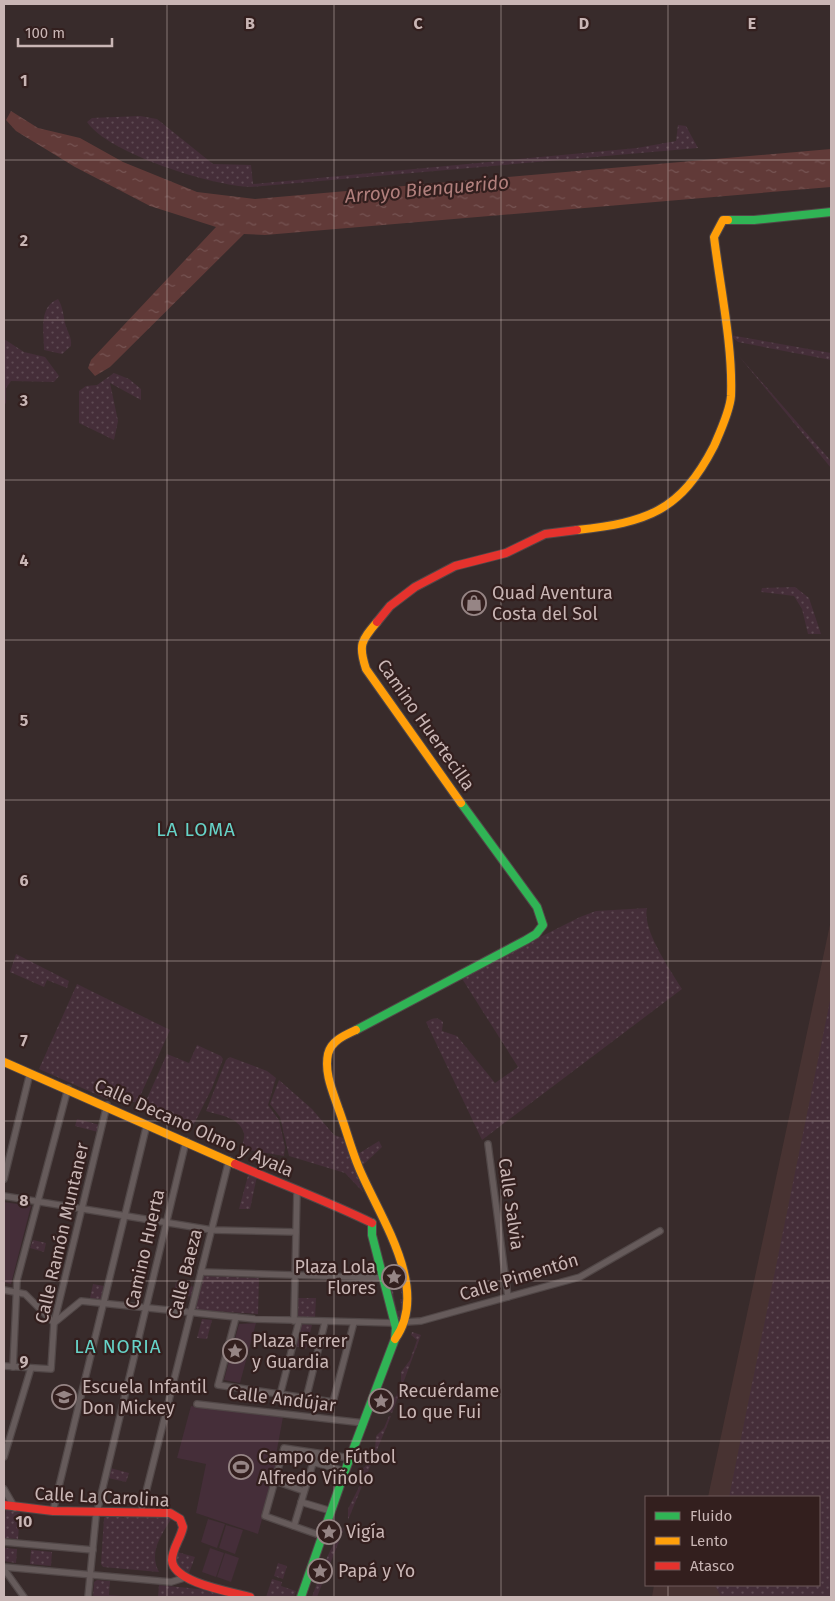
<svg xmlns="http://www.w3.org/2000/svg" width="835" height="1601" font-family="'Fira Sans',sans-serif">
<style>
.airport{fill:#483332}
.grass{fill:url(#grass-dots);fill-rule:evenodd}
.park{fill:#452e39}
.water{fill:url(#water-ripples)}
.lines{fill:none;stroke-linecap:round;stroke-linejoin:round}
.street-casing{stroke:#514747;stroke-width:8}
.fast-casing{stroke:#514747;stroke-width:10}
.slow-casing{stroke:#514747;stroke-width:10}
.jam-casing{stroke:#514747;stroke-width:10}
.street{stroke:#665b5b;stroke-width:5.5}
.fast{stroke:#30b455;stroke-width:8}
.slow{stroke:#ff9f0a;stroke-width:8}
.jam{stroke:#e5322d;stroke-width:8}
.grid{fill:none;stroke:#c9b6b5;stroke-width:1;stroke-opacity:0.55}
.labels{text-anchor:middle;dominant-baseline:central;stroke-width:4.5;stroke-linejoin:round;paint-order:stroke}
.poi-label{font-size:18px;fill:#c9b6b5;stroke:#331f1e;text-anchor:start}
.street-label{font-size:18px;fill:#c9b6b5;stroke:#331f1e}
.water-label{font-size:19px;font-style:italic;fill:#b07f7c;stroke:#331f1e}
.neighbourhood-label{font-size:19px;letter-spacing:1px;fill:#66d3c8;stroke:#331f1e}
.grid-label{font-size:16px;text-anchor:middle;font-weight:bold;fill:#c9b6b5;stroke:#331f1e;stroke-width:4.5;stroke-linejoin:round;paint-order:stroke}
</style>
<defs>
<pattern id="grass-dots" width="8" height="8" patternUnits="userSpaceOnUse" patternTransform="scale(1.25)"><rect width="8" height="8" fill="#452e39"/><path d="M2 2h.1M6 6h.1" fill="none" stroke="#5e4a53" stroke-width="1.8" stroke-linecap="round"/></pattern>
<pattern id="water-ripples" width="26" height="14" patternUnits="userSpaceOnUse" patternTransform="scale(1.25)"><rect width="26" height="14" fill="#613a38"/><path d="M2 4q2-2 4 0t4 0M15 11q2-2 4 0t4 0" fill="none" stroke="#765453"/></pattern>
</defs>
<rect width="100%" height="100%" fill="#382b2b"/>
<polygon class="airport" points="831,920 831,1597 652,1597 654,1585 819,1585 819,1497 708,1497"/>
<g class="grass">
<path d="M140,116L157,119L213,164L251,165L253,184L637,148L676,141L678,125L686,126L698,148L251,187C213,186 109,154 87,122L92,118Z"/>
<path d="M58,299C63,307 63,314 65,323C67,332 72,336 71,346L62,354L44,350C44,332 38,307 58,299Z"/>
<polygon points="730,335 831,353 831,360 738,342"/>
<polygon points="4,339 24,352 45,357 59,376 54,382 11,381 6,388 6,403 4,405"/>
<polygon points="738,355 831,461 831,468"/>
<polygon points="114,373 129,379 141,389 141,400 110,383 118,421 114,440 79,423 79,391 86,386 97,385"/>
<polygon points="795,587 809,598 821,634 808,634 802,609 794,596 761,592 762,588"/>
<path d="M647,908C642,930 670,969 682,989L482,1140L426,1022C433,1018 437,1016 443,1022L442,1031L457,1036L495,1083L518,1067L461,977L580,917L596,911Z"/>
<polygon points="16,954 69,981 67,988 47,980 44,987 10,972"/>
<polygon points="77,984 170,1030 137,1103 112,1095 107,1099 39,1069"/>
<polygon points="831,996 831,1597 721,1597 715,1585 819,1585 819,1497 729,1497"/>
<polygon points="197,1045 221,1056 223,1059 212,1088 194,1124 145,1103 167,1054 189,1063"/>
<path d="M230,1057L267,1071L276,1078L268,1105L279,1120L285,1147L284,1156L242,1149C242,1144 245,1138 244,1133C239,1117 219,1115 206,1111L226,1060Z"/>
<polygon points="279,1080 312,1109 334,1135 343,1138 363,1192 345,1173 289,1156 280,1117 270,1104"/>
<polygon points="77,1119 100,1125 98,1132 75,1126"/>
<polygon points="379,1141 382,1147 363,1165 358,1154"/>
<polygon points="249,1172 257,1176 250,1209 239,1209"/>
<polygon points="33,1240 46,1243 44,1252 30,1248"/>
<polygon points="203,1276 259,1278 258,1314 195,1310"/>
<path d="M396,1281L404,1286L403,1317L400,1330L389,1287ZM399,1285L403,1299H400L402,1310L397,1311L392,1286Z"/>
<polygon points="176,1282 194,1287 192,1297 174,1292"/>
<polygon points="93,1284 104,1286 101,1300 90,1298"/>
<polygon points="297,1298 316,1298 315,1318 296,1317"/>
<polygon points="202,1319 212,1320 207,1339 197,1338"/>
<polygon points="301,1324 312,1325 306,1349 295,1346"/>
<polygon points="412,1332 421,1335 392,1413 388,1411 390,1402 397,1395 401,1385 401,1372 410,1360 417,1340 411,1335"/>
<polygon points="389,1416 391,1416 348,1520 348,1509 361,1483 360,1475 363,1468 369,1463 375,1449 376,1436 384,1428"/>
<polygon points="110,1468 129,1473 126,1482 108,1478"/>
<polygon points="6,1509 20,1511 18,1539 4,1538"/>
<path d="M108,1515L124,1518L125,1515L173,1516C162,1534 148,1552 159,1572L103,1567L101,1564L104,1518Z"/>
<path d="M345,1526L317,1597H312C321,1571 329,1548 345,1526Z"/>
<polygon points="4,1548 17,1549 16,1563 4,1561"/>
<polygon points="31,1550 52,1552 51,1566 30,1564"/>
<path d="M177,1552L195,1557L189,1573C178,1570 173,1563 177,1552Z"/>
<polygon points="278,1563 287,1566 283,1579 274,1576"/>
<polygon points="272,1579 282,1582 281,1586 296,1591 294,1597 266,1597"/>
<polygon points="97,1580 110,1581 109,1595 134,1597 93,1597 94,1582"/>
<polygon points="159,1585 218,1591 237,1597 158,1597"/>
</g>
<g class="park">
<polygon points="4,1202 31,1206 11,1284 4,1282"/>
<polygon points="256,1323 240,1383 224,1380 239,1324"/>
<polygon points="191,1406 283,1417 276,1455 279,1456 258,1534 196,1513 206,1464 177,1458"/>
<polygon points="208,1519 225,1524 217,1548 201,1542"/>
<polygon points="226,1525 243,1530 235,1554 219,1548"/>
<polygon points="210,1548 224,1553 216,1577 202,1572"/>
<polygon points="225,1553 239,1558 231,1582 217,1577"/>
</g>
<polygon class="water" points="11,111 38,128 80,138 123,162 197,192 255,199 831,149 831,187 265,235 244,234 110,367 95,376 88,368 91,360 216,227 150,206 75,167 16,131 6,120"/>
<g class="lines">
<defs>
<g id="street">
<polyline points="488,1144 508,1297"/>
<polyline points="4,1179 30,1073"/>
<polyline points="4,1196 212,1230 296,1232"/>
<polyline points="201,1272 384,1278"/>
<polyline points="4,1290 25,1294 54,1323"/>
<polyline points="236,1317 218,1385 333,1402 354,1322"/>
<polyline points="294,1321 297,1191"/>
<polyline points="406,1322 421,1321 580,1277 660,1231"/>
<polyline points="54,1323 81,1301 255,1319 395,1323"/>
<polyline points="4,1366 51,1369 54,1323 107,1105"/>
<polyline points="13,1367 17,1280 68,1088"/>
<polyline points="280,1395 299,1321"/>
<polyline points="306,1399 325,1322"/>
<polyline points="197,1404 364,1423"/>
<polyline points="4,1457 31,1368"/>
<polyline points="312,1462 345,1471"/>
<polyline points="275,1481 304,1491"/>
<polyline points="4,1489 15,1508"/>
<polyline points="301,1502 331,1511"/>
<polyline points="53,1511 147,1124"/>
<polyline points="141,1512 229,1160"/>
<polyline points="294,1526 316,1453"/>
<polyline points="322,1536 265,1516 284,1448 350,1458"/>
<polyline points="4,1542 93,1550"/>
<polyline points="4,1567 171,1582 184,1578"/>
<polyline points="4,1569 24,1597"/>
<polyline points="88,1597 96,1516 186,1141"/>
</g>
<g id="fast">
<polyline points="728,220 754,220 831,212"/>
<polyline points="356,1030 526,940 536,934 543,925 537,907 461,803"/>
<polyline points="301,1597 345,1471 395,1339 396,1328 372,1235 372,1223"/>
</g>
<g id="slow">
<path d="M577,530C647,522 680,512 714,446C720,432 730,411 731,396C733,346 720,287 714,237L723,220H728"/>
<path d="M377,622C361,641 358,645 366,669L461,803"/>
<path d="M356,1030C345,1035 331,1041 328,1054C324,1073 333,1092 339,1110C346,1129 351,1149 359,1168C379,1216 431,1289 395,1339"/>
<polyline points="4,1062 235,1164"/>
</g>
<g id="jam">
<polyline points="377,622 390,606 415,587 455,566 506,553 545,534 577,530"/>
<path d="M235,1164C281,1184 327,1201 372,1223"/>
<path d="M4,1505L53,1511L170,1513L180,1519L183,1527C181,1538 172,1549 172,1560C173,1583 232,1592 250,1597"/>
</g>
</defs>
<use href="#street" class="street-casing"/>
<use href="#fast" class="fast-casing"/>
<use href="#slow" class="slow-casing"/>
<use href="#jam" class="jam-casing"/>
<use href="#street" class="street"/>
<use href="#fast" class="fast"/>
<use href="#slow" class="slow"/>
<use href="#jam" class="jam"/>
</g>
<path class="grid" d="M167,4V1597M334,4V1597M501,4V1597M668,4V1497M4,160H831M4,320H831M4,480H831M4,640H831M4,800H831M4,961H831M4,1121H831M4,1281H831M4,1441H831M668,1585V1597"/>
<defs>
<symbol id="shop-ring" viewBox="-11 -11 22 22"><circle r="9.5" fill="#331f1e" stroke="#968585" stroke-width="1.5"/><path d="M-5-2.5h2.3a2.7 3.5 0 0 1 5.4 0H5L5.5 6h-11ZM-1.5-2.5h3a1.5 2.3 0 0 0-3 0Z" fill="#968585"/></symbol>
<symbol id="sight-ring" viewBox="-11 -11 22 22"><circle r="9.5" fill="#331f1e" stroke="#968585" stroke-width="1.5"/><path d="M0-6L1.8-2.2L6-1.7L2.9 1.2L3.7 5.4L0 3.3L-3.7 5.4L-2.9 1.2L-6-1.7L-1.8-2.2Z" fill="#968585"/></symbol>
<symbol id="school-ring" viewBox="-11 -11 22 22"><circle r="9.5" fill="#331f1e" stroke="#968585" stroke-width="1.5"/><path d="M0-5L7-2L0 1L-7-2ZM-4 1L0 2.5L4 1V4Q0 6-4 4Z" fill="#968585"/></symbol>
<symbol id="stadium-ring" viewBox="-11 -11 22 22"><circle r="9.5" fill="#331f1e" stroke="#968585" stroke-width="1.5"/><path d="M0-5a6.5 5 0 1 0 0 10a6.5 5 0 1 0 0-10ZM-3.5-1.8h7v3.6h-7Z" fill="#968585"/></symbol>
</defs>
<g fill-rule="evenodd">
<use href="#shop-ring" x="460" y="589" width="28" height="28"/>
<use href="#sight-ring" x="380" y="1263" width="28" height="28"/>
<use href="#sight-ring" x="221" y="1337" width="28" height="28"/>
<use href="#school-ring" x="50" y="1383" width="28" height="28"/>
<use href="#sight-ring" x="367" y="1387" width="28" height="28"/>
<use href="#stadium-ring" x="227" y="1453" width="28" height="28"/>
<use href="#sight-ring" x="315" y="1518" width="28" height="28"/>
<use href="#sight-ring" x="306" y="1557" width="28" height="28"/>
</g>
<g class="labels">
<g class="poi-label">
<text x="492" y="593">Quad Aventura<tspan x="492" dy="21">Costa del Sol</tspan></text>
<text x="376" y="1267" text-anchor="end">Plaza Lola<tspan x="376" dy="21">Flores</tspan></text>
<text x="252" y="1341">Plaza Ferrer<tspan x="252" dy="21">y Guardia</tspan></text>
<text x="82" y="1387">Escuela Infantil<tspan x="82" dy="21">Don Mickey</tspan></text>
<text x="398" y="1391">Recuérdame<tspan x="398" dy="21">Lo que Fui</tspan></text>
<text x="258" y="1457">Campo de Fútbol<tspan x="258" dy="21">Alfredo Viñolo</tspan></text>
<text x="346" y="1532">Vigía</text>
<text x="338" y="1571">Papá y Yo</text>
</g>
<g class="street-label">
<text transform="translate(426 725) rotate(55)">Camino Huertecilla</text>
<text transform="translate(194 1128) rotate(24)">Calle Decano Olmo y Ayala</text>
<text transform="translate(511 1204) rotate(82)">Calle Salvia</text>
<text transform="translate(62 1233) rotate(-77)">Calle Ramón Muntaner</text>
<text transform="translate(145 1249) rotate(-77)">Camino Huerta</text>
<text transform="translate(185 1274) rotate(-76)">Calle Baeza</text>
<text transform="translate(519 1277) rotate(-17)">Calle Pimentón</text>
<text transform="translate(282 1399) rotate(7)">Calle Andújar</text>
<text transform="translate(102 1497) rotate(3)">Calle La Carolina</text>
</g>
<g class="water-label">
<text transform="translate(427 189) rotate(-5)">Arroyo Bienquerido</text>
</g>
<g class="neighbourhood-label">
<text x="196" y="829">LA LOMA</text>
<text x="118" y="1346">LA NORIA</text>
</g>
</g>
<g class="grid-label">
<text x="250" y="29">B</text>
<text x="418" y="29">C</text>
<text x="584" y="29">D</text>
<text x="752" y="29">E</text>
<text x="24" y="86">1</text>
<text x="24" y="246">2</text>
<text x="24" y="406">3</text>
<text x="24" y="566">4</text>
<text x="24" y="726">5</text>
<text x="24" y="886">6</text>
<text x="24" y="1046">7</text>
<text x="24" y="1206">8</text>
<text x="24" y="1367">9</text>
<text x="24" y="1527">10</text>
</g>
<rect width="835" height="1601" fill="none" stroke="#c9b6b5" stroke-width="10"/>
<rect x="645" y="1496" width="175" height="90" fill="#331f1e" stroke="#6f5b5a"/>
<rect x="655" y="1512" width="25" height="8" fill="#30b455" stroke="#6f5b5a"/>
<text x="690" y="1521" font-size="15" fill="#c9b6b5">Fluido</text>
<rect x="655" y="1537" width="25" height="8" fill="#ff9f0a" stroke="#6f5b5a"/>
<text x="690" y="1546" font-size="15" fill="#c9b6b5">Lento</text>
<rect x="655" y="1562" width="25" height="8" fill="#e5322d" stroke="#6f5b5a"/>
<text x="690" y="1571" font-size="15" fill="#c9b6b5">Atasco</text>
<path d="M18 38v8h94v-8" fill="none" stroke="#c9b6b5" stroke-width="2.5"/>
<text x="25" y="38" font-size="15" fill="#c9b6b5" stroke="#331f1e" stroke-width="4" paint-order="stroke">100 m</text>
</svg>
